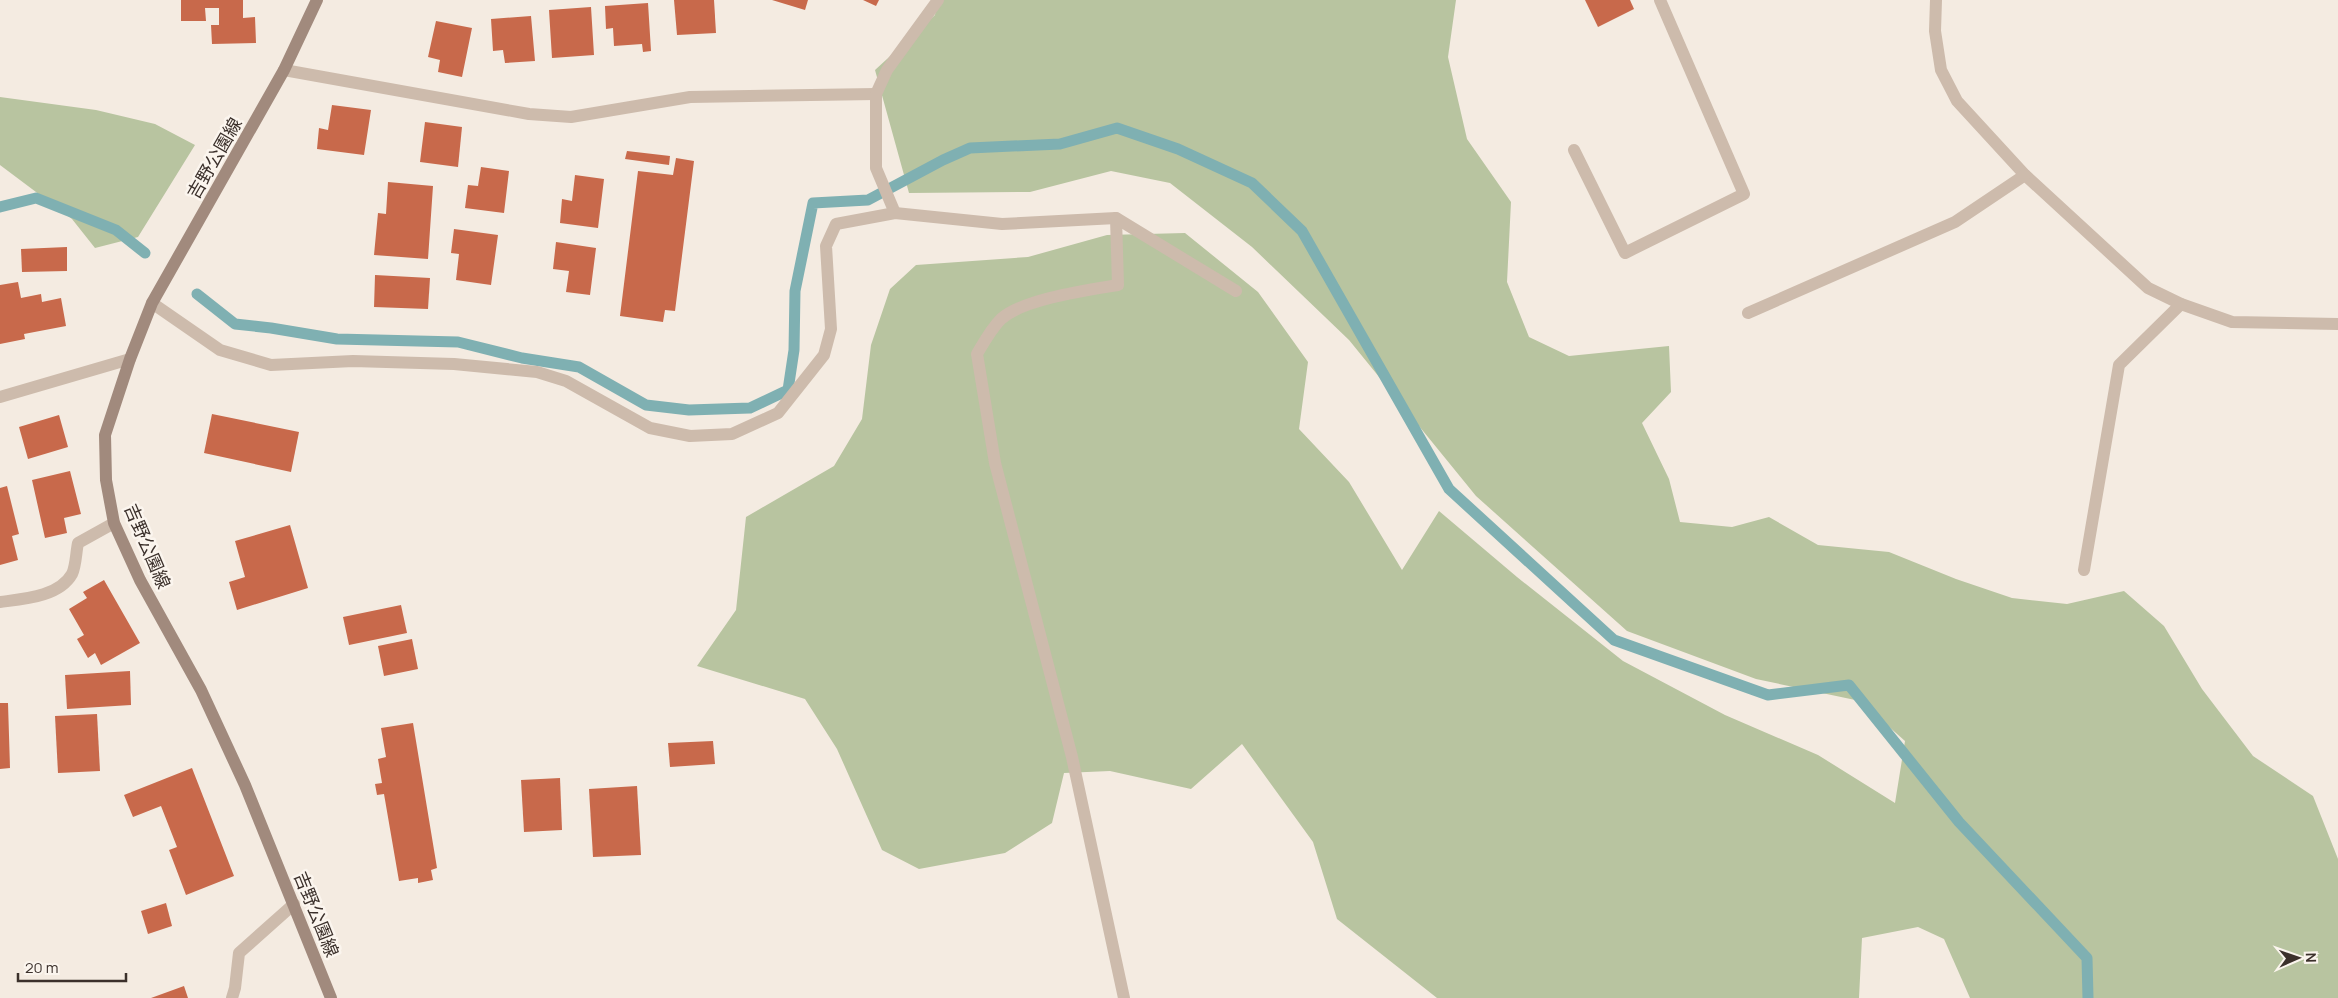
<svg xmlns="http://www.w3.org/2000/svg" width="2338" height="998" font-family="Manrope,'Noto Sans JP',sans-serif">
<style>
.green{fill:#b8c4a0}
.lines{fill:none;stroke-linecap:round;stroke-linejoin:round}
.stream{stroke:#7fb0b2;stroke-width:11}
.building{fill:#c8694b}
.service{stroke:#cdbbac;stroke-width:12}
.minor{stroke:#cdbbac;stroke-width:12}
.secondary{stroke:#a18a7d;stroke-width:12}
.labels{text-anchor:middle;dominant-baseline:central;stroke-width:5;stroke-linejoin:round;paint-order:stroke}
.street-label{font-size:18px;fill:#3b302b;stroke:#fbf5ee}
</style>
<rect width="100%" height="100%" fill="#f4ebe1"/>
<g class="green">
<polygon points="937,0 1456,0 1448,57 1467,139 1511,202 1507,282 1529,337 1569,356 1669,346 1671,392 1642,423 1669,479 1680,522 1732,527 1769,517 1818,545 1889,552 1956,579 2012,598 2067,604 2124,591 2164,626 2202,689 2253,756 2313,796 2338,859 2338,998 1970,998 1944,939 1918,927 1862,938 1859,998 1437,998 1337,919 1313,842 1242,744 1191,789 1110,771 1064,773 1052,823 1005,853 919,869 882,850 837,749 805,699 697,666 736,610 746,517 834,466 862,419 871,345 890,289 916,265 1028,257 1107,235 1185,233 1258,292 1308,362 1299,429 1349,482 1402,570 1439,511 1517,577 1623,661 1725,715 1818,755 1895,803 1905,741 1860,701 1756,679 1627,631 1476,496 1349,340 1252,247 1170,183 1111,171 1030,192 909,193 875,70 935,15"/>
<polygon points="0,97 96,110 155,124 195,145 138,237 95,248 72,219 0,165"/>
</g>
<g class="lines">
<g class="stream">
<polyline points="0,207 36,198 116,230 145,253"/>
<polyline points="197,294 235,324 271,328 337,339 458,342 522,358 579,367 646,405 689,410 750,408 788,390 794,350 795,291 813,203 868,200 943,160 970,148 1060,144 1117,128 1178,149 1252,183 1302,231 1449,489 1614,640 1768,695 1849,685 1959,822 2087,958 2088,998"/>
</g>
</g>
<g class="building">
<polygon points="181,0 243,0 243,18 255,17 256,43 212,44 211,25 219,25 219,8 205,8 206,21 181,21"/>
<polygon points="674,0 714,0 716,33 677,35"/>
<polygon points="772,0 808,0 805,10"/>
<polygon points="863,0 879,0 876,6"/>
<polygon points="1585,0 1630,0 1634,9 1598,27"/>
<polygon points="648,3 651,51 643,52 642,44 614,46 613,28 606,29 605,6"/>
<polygon points="591,7 594,55 552,58 549,10"/>
<polygon points="531,16 535,61 505,63 503,50 493,51 491,19"/>
<polygon points="436,21 472,28 462,77 438,72 440,60 428,57"/>
<polygon points="332,105 371,110 364,155 317,149 319,128 328,130"/>
<polygon points="425,122 462,127 458,167 420,162"/>
<polygon points="627,151 670,156 669,165 625,159"/>
<polygon points="676,158 694,161 675,311 665,310 663,322 620,316 638,171 673,175"/>
<polygon points="481,167 509,171 504,213 465,208 468,185 478,186"/>
<polygon points="575,175 604,179 598,228 560,223 562,199 572,201"/>
<polygon points="388,182 433,186 428,259 374,255 378,213 386,214"/>
<polygon points="454,229 498,235 491,285 456,280 459,254 451,253"/>
<polygon points="556,242 596,248 590,295 566,292 569,271 553,269"/>
<polygon points="67,247 67,271 22,272 21,249"/>
<polygon points="375,275 430,278 428,309 374,307"/>
<polygon points="18,282 21,298 41,294 42,302 61,298 66,326 24,334 25,339 0,344 0,285"/>
<polygon points="212,414 299,432 291,472 204,453"/>
<polygon points="59,415 68,447 28,459 19,427"/>
<polygon points="70,471 81,514 64,518 67,533 45,538 32,480"/>
<polygon points="7,486 19,534 12,536 18,560 0,565 0,488"/>
<polygon points="290,525 308,588 237,610 229,582 245,577 235,541"/>
<polygon points="104,580 140,643 101,665 95,653 88,658 77,639 84,635 69,609 87,598 83,592"/>
<polygon points="401,605 407,633 349,645 343,617"/>
<polygon points="412,639 418,669 384,676 378,646"/>
<polygon points="130,671 131,705 67,709 65,675"/>
<polygon points="0,703 8,703 10,768 0,769"/>
<polygon points="97,714 100,771 58,773 55,716"/>
<polygon points="413,723 437,868 431,870 433,880 418,883 418,878 399,881 384,794 377,795 375,784 382,783 378,759 386,757 381,728"/>
<polygon points="713,741 715,764 670,767 668,743"/>
<polygon points="192,768 234,876 186,895 169,850 177,847 161,806 133,817 124,795"/>
<polygon points="560,778 562,830 524,832 521,780"/>
<polygon points="637,786 641,855 593,857 589,789"/>
<polygon points="166,903 172,926 148,934 141,911"/>
<polygon points="184,986 188,998 151,998"/>
</g>
<g class="lines">
<polyline class="service" points="232,998 235,988 239,953 294,904"/>
<g class="minor">
<polyline points="1936,0 1935,31 1941,70 1957,101 2025,175 2148,288 2181,304 2232,322 2338,324"/>
<polyline points="284,70 529,114 571,117 690,97 876,94"/>
<polyline points="1574,150 1625,253 1744,194 1660,0"/>
<polyline points="895,213 876,168 876,94 887,70 938,0"/>
<path d="M1116,218L1118,285C1088,290 1023,299 1001,319C991,329 984,342 977,354L995,463L1072,757L1124,998"/>
<polyline points="152,303 220,350 271,365 353,361 454,364 537,372 566,381 650,428 690,436 732,434 778,413 824,355 831,329 826,246 836,224 895,213 1002,224 1116,218 1236,291"/>
<polyline points="1748,313 1955,222 2025,175"/>
<polyline points="0,397 130,359"/>
<polyline points="2084,570 2119,365 2181,304"/>
<path d="M0,602C23,599 59,597 72,574C76,566 76,552 78,543L114,523"/>
</g>
<polyline class="secondary" points="317,0 284,70 152,303 130,359 105,435 106,480 114,523 140,580 201,690 245,785 331,998"/>
</g>
<g class="labels">
<g class="street-label">
<text transform="translate(214 158) rotate(-60)">吉野公園線</text>
<text transform="translate(148 546) rotate(67)">吉野公園線</text>
<text transform="translate(317 914) rotate(68)">吉野公園線</text>
</g>
</g>
<g transform="translate(2298 958) rotate(88)" stroke="#fbf5ee" stroke-width="4" paint-order="stroke">
<path d="M0-4L9 19L0 12L-9 19Z" fill="#3b302b"/>
<text y="-8" font-size="14" font-weight="bold" text-anchor="middle" fill="#3b302b">N</text>
</g>
<path d="M18 973v8h108v-8" fill="none" stroke="#3b302b" stroke-width="2.5"/>
<text x="25" y="973" font-size="15" fill="#3b302b" stroke="#fbf5ee" stroke-width="4" paint-order="stroke">20 m</text>
</svg>
